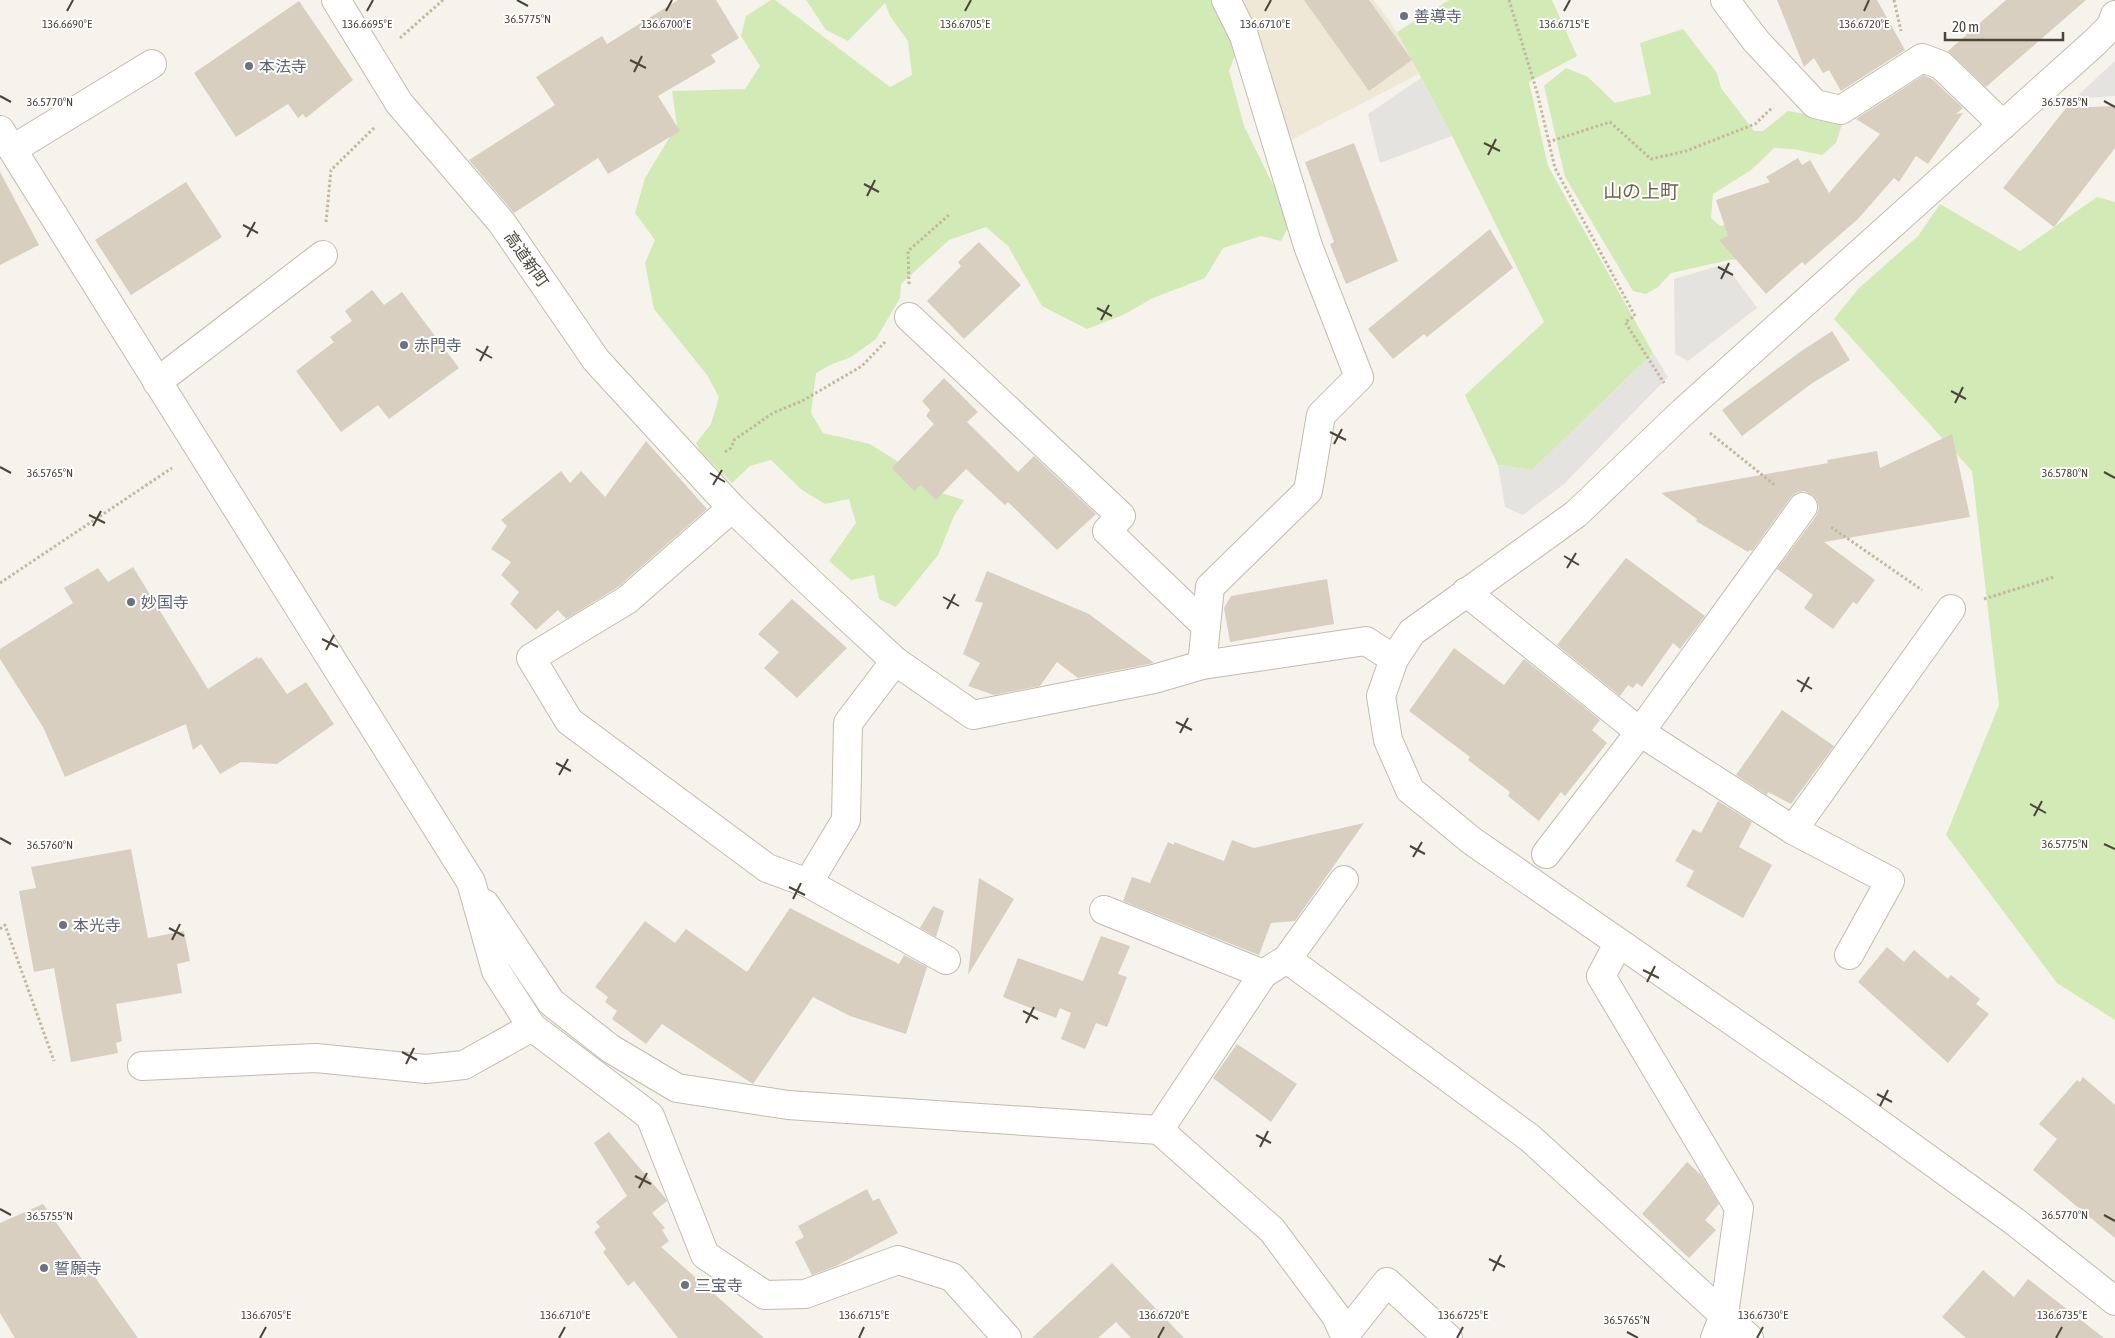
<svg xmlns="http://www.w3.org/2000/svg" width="2115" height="1338" font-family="'Asap Condensed','Noto Sans JP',sans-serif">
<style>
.education{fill:#efe8d6}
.green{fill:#d2eab5}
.parking{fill:#e5e3e0}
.building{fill:#d8cfc1}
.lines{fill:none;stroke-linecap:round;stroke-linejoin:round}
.minor-casing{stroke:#c2bbae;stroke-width:30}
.path{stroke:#c4b79f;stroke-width:3;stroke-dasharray:2.5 2.5;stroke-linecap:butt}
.minor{stroke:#fff;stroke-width:28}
.ticks{fill:none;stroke:#4b4439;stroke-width:2}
.worship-dot{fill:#6b7280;stroke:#fff;stroke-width:2}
.labels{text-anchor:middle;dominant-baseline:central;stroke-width:4;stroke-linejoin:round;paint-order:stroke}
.worship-label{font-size:16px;fill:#5b616d;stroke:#fff;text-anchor:start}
.street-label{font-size:16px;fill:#4b4439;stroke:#fff}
.quarter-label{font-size:19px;fill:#6e6250;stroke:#fff}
.ticks-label{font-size:12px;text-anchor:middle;fill:#4b4439;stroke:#fff;stroke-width:4;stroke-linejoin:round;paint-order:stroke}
</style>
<rect width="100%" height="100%" fill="#f6f3ec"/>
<polygon class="education" points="1236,0 1374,0 1397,32 1419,74 1291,140 1263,58"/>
<g class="green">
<polygon points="771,0 775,0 890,87 912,75 908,41 890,16 885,3 848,41 826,30 806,0 1214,0 1238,47 1229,71 1244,126 1291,221 1281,241 1261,236 1223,248 1205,278 1153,298 1123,315 1087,329 1042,306 1008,246 986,227 949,240 901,284 900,298 876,339 851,357 830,365 816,373 811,413 823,433 870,444 900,463 938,492 964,500 954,516 938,555 896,607 879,599 874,575 851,580 829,561 856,523 849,499 825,504 802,490 771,460 750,466 732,483 701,452 696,443 711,424 719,397 707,375 654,309 645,263 655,240 635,213 645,178 677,125 672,91 745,89 760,66 741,36 746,16"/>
<polygon points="1449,0 1552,0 1577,56 1529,82 1548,166 1653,353 1532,470 1498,465 1465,395 1544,322 1453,138 1397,32"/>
<polygon points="1683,29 1717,73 1721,88 1754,131 1763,131 1788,111 1834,119 1842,124 1836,143 1822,155 1793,149 1774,148 1751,170 1713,194 1711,218 1720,226 1756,218 1746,259 1729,260 1671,273 1658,287 1646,294 1633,291 1565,177 1544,86 1566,68 1588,77 1615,103 1651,94 1640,43"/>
<polygon points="2097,197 2115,202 2115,1020 2057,983 1946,835 1999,705 1972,471 1834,319 1859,288 1918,236 1940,204 2020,251"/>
</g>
<g class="parking">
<polygon points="2115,61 2115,96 2074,99"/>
<polygon points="1421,78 1452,136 1380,163 1368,114"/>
<polygon points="1725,264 1757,308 1688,361 1675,354 1674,279"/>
<polygon points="1653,353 1668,377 1564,484 1523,515 1505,507 1498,465 1532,470"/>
</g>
<g class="building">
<polygon points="678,0 716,0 739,38 711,55 716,62 658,96 680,131 608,174 598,158 514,213 469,160 555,105 536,77 602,36 607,44"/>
<polygon points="1304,0 1369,0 1412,60 1369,91"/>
<polygon points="1777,0 1877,0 1905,50 1841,91 1829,70 1823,73 1814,58 1804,67"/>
<polygon points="2006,0 2086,0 1986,87 1948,51"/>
<polygon points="299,1 353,80 306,118 303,114 298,118 288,104 236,137 194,73"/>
<polygon points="1924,75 1932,79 1963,108 1956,114 1963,113 1928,164 1916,156 1899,182 1894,178 1858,219 1805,265 1802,262 1766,294 1719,240 1728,236 1716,200 1770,182 1766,177 1798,158 1802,165 1810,160 1829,193 1880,134 1856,119"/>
<polygon points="2115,106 2115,148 2054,227 2003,188 2066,108"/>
<polygon points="1354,143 1398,261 1346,284 1330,244 1334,242 1305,162"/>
<polygon points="0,172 39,245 0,265"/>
<polygon points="186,182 222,237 131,295 95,240"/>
<polygon points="1490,229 1513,268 1427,337 1424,334 1393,359 1368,329"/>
<polygon points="979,242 1021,285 964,339 927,301 961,266 958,262"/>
<polygon points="372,290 384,305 402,292 459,368 389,419 378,405 341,432 296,371 334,342 330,337 352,321 345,311"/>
<polygon points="1832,331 1850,360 1811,384 1742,436 1722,410 1800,352"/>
<polygon points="944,378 978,412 967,422 1018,472 1034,456 1096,514 1057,550 1008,502 1005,505 966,469 936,500 921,485 914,491 892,468 934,424 926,416 930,410 922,401"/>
<polygon points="1952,434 1970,517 1824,542 1875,580 1857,604 1853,602 1833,629 1804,608 1813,595 1777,569 1816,516 1819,508 1817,500 1813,495 1804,491 1796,493 1791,497 1752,551 1750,550 1748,552 1696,521 1697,519 1661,493 1828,463 1827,460 1877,451 1880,468"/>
<polygon points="646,441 707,509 618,587 566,619 558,610 536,630 510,604 519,592 501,575 511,562 491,549 507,526 501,520 561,471 570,483 581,471 605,497"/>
<polygon points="1626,558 1705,616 1680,649 1673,643 1642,687 1637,683 1633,688 1628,685 1620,696 1557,645"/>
<polygon points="133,567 208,689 257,657 259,659 261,657 287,694 306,682 334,724 277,764 241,762 220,774 201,744 193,750 186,724 65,777 43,727 0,659 0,649 73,603 64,588 98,568 108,582"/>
<polygon points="987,571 1089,614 1154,663 1078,678 1057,662 1040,686 994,695 968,686 980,663 963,654 983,603 975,601"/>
<polygon points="1327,579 1334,624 1230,642 1224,608 1231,596"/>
<polygon points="792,599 847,648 797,698 764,668 779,652 758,634"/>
<polygon points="1454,648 1504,685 1524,659 1600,720 1592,730 1607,743 1565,796 1561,792 1539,821 1508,796 1510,792 1468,760 1470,757 1409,711"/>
<polygon points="1782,710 1834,746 1791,804 1768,792 1767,795 1736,775"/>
<polygon points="1718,801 1752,822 1739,847 1772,865 1743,918 1686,886 1694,871 1675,861 1693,829 1701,833"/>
<polygon points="1364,823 1295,921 1271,923 1259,955 1123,901 1132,877 1150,883 1168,842 1174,845 1174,842 1224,861 1232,840 1254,848"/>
<polygon points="131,849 148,938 184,931 190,961 177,964 182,993 116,1004 122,1041 116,1043 118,1053 71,1062 54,968 34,972 19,891 36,888 31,867"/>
<polygon points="979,878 1014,899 968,975"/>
<polygon points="933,906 944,911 936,937 920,928"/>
<polygon points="790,908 899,964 904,955 927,967 906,1034 850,1016 813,997 753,1084 662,1024 646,1044 612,1019 617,1011 605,1002 608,997 595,987 645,921 675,943 686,929 747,972"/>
<polygon points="1101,936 1130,946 1118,974 1127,977 1107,1027 1096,1023 1085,1049 1061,1039 1071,1013 1060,1008 1056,1018 1003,997 1018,958 1083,981"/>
<polygon points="1887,947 1904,962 1914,950 1948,979 1951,975 1980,999 1976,1004 1989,1014 1948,1063 1858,982"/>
<polygon points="1237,1044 1297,1084 1271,1122 1213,1078"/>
<polygon points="2083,1077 2115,1105 2115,1238 2033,1170 2057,1139 2039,1124 2077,1080 2080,1082"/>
<polygon points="609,1132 666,1199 667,1201 652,1213 665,1228 662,1230 669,1241 661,1247 764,1338 678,1338 634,1281 628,1286 603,1252 606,1249 594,1232 600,1227 596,1222 627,1196 594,1143"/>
<polygon points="1687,1162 1702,1176 1719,1204 1705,1220 1716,1230 1689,1258 1642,1214"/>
<polygon points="867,1189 873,1201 879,1198 898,1233 836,1266 812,1275 795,1242 804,1237 798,1226"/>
<polygon points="43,1204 138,1338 15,1338 0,1313 0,1223"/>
<polygon points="1112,1263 1184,1338 1131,1338 1116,1322 1098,1338 1032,1338"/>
<polygon points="1983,1270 2014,1297 2028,1279 2104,1338 1966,1338 1942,1317"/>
</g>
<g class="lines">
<defs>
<g id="minor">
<polyline points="336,0 399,103 502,223 596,360 732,508 813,585 895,661 973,715 1154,679 1202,665 1366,641 1394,659"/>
<polyline points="1725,0 1756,41 1815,104 1841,110 1922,58 1941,65 2003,125"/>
<polyline points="2115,15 2111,26 2094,43 1683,412 1576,514 1412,632 1394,659 1381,696 1388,740 1410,790 1472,841 1855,1106 2014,1221 2115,1301"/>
<polyline points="0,130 471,882 496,971 532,1027 650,1116 705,1255 765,1295 805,1294 898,1260 952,1277 1007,1338"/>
<polyline points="13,149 152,64"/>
<polyline points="909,317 1121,516 1107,531 1206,626"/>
<polyline points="157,382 323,255"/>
<polyline points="732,508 627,600 531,658 569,721 767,868 808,883 846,820 848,723 895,661"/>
<polyline points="1466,592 1640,732 1793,830 1890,881 1849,955"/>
<polyline points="1202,665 1210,587 1308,491 1321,415 1359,377 1308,246 1244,36 1226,0"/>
<polyline points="1793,830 1951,609"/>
<polyline points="1546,854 1640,732 1803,507"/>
<polyline points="1344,880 1287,959 1263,974 1159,1130 1272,1230 1336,1316 1346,1338"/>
<polyline points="808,883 946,960"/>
<polyline points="485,904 551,1002 611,1049 677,1088 788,1105 1159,1130"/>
<polyline points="1104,910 1263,974"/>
<polyline points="1618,944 1601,976 1739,1208 1724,1315 1715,1338"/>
<polyline points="1287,959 1530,1138 1749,1338"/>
<polyline points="142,1066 316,1058 426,1069 464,1065 532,1027"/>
<polyline points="1345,1335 1387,1282 1448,1338"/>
</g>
</defs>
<use href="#minor" class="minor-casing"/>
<g class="path">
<polyline points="1509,0 1537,92 1555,168 1635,316 1625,322 1664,383"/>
<polyline points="1894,0 1901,31"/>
<polyline points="400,38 443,0"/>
<polyline points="1548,142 1610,122 1651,159 1686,151 1755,124 1773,107"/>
<polyline points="326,222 331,170 375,127"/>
<polyline points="909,284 908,251 949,215"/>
<polyline points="1710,433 1776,486"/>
<polyline points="725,452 731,448 734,440 773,413 802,401 862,366 885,342"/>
<polyline points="1831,527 1922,590"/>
<polyline points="0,583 172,468"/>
<polyline points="1984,599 2054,577"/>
<polyline points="0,929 5,925 54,1061"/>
</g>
<use href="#minor" class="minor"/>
</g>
<path class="ticks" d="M517,0L528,6M67,11L73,0M367,11L373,0M666,11L672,0M965,11L971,0M1265,11L1271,0M1564,11L1570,0M1864,11L1869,0M630,60L646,68M634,72L642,56M0,96L11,102M2104,101L2115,107M1484,143L1500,151M1488,155L1496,139M864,184L879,192M867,196L875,180M243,225L258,233M247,237L255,222M1718,267L1733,275M1721,279L1729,263M1097,308L1112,316M1101,320L1109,305M476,349L492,358M480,361L488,346M1951,391L1966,399M1955,403L1963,387M1330,432L1346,440M1334,444L1342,429M0,467L11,473M2104,472L2115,478M710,473L725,482M713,485L722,470M89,515L105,523M93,526L101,511M1564,556L1579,565M1567,568L1576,553M943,597L959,606M947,609L955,594M322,639L338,647M326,650L334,635M1797,680L1812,689M1801,692L1809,677M1176,722L1192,730M1180,733L1188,718M556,763L571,771M559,775L568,759M2030,804L2046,813M2034,816L2042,801M0,838L11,844M2104,844L2115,849M1410,846L1425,854M1413,857L1422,842M789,887L805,895M793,899L801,883M169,928L184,936M172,940L180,924M1643,970L1659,978M1647,982L1655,966M1023,1011L1038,1019M1026,1023L1034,1007M402,1052L417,1060M406,1064L414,1048M1877,1094L1892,1102M1880,1106L1888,1090M1256,1135L1271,1143M1260,1147L1268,1131M635,1176L651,1184M639,1188L647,1173M0,1209L11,1215M2104,1215L2115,1221M1489,1259L1505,1267M1493,1271L1501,1255M1627,1332L1638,1338M260,1338L266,1327M559,1338L565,1327M859,1338L864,1327M1158,1338L1164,1327M1457,1338L1463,1327M1757,1338L1763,1327M2056,1338L2062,1327"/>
<g class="worship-dot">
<circle cx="1404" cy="16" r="5"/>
<circle cx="249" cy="66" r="5"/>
<circle cx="404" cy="345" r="5"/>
<circle cx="131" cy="602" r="5"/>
<circle cx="63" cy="925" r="5"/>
<circle cx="44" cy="1268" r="5"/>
<circle cx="685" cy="1285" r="5"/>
</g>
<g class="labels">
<g class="worship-label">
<text x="1414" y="16">善導寺</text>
<text x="259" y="66">本法寺</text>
<text x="414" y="345">赤門寺</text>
<text x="141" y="602">妙国寺</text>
<text x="73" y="925">本光寺</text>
<text x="54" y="1268">誓願寺</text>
<text x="695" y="1285">三宝寺</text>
</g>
<g class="street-label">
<text transform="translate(527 259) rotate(55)">高道新町</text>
</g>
<g class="quarter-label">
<text x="1641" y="191">山の上町</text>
</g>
</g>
<g class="ticks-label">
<text x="528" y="23">36.5775°N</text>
<text x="67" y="28">136.6690°E</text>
<text x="367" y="28">136.6695°E</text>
<text x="666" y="28">136.6700°E</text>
<text x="965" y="28">136.6705°E</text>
<text x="1265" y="28">136.6710°E</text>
<text x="1564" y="28">136.6715°E</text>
<text x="1864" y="28">136.6720°E</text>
<text x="2065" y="106">36.5785°N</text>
<text x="50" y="106">36.5770°N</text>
<text x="2065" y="477">36.5780°N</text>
<text x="50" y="477">36.5765°N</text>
<text x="2065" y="848">36.5775°N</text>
<text x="50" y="849">36.5760°N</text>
<text x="2065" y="1219">36.5770°N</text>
<text x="50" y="1220">36.5755°N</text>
<text x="266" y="1319">136.6705°E</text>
<text x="565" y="1319">136.6710°E</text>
<text x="864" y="1319">136.6715°E</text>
<text x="1164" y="1319">136.6720°E</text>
<text x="1463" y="1319">136.6725°E</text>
<text x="1763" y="1319">136.6730°E</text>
<text x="2062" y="1319">136.6735°E</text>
<text x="1627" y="1324">36.5765°N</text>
</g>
<path d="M1945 32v8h118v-8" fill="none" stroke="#4b4439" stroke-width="2.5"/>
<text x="1952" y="32" font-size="15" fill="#4b4439" stroke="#ffffff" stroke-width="4" paint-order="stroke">20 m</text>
</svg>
